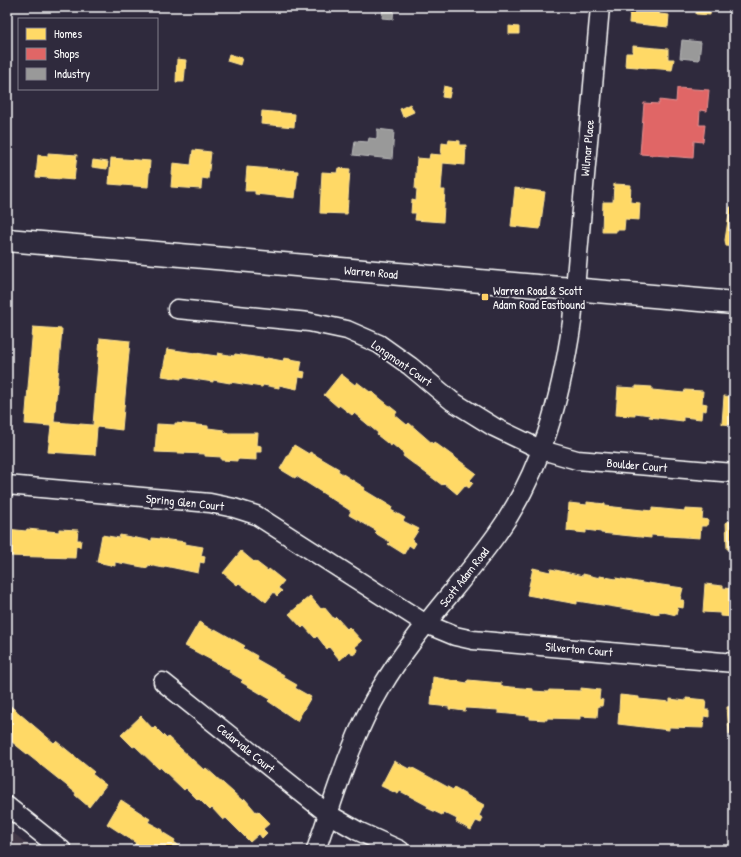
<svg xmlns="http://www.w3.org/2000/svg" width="741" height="857" font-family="'Patrick Hand',sans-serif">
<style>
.built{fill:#423746}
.homes{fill:#ffd966;stroke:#ffe494}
.shops{fill:#e06666;stroke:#e99494}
.industry{fill:#999;stroke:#b8b8b8}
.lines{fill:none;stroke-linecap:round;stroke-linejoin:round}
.minor-casing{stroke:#fff;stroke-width:21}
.tertiary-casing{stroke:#fff;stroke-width:25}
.minor{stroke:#2f2a3d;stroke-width:18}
.tertiary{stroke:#2f2a3d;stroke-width:22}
.poi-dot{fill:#ffd166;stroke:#2f2a3d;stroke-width:1.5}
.labels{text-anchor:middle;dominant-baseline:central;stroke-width:4;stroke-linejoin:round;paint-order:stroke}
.street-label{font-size:12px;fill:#fff;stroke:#2f2a3d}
.poi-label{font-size:12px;fill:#fff;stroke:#2f2a3d;text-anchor:start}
</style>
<rect width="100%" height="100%" fill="#2f2a3d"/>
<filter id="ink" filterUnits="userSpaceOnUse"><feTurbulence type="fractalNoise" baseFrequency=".025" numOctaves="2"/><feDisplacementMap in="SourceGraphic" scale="8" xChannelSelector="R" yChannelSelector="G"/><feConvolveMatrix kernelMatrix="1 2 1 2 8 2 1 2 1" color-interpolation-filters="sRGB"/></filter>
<g filter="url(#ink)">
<polygon class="built" points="7,828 35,850 7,850"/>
<g class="homes">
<polygon points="637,7 660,7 659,14 669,15 668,27 629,23 630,10 636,10"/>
<polygon points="697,7 711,7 710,15 696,14"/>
<polygon points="509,26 519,27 519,34 509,34"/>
<polygon points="633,46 668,49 668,59 674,59 672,70 625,66 626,53 633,53"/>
<polygon points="229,54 242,58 240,65 227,61"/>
<polygon points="177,59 186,60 184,82 176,82"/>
<polygon points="444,86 451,88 449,98 442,97"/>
<polygon points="410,104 414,112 403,117 400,109"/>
<polygon points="262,111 295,114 294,127 261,124"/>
<polygon points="449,140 460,141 460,145 466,145 465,165 443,163 441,190 445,190 443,222 415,220 416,213 411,213 412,200 416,201 417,189 415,189 417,158 429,159 430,154 441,155 442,143 448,144"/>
<polygon points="193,150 211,152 208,179 202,178 201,189 171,187 173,163 191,165"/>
<polygon points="48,153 77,155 74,180 36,177 38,155 48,156"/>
<polygon points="111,158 150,161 148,187 109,184"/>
<polygon points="93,160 108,162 107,169 92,167"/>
<polygon points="247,167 298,171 295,198 255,194 255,191 245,191"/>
<polygon points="338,168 350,169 347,214 320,213 322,172 337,173"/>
<polygon points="614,184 631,185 630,202 640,203 639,220 625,219 624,230 616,230 616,232 602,232 603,202 613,202"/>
<polygon points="515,188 545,192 540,229 511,226"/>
<polygon points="730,207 734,207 734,247 726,246 725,240"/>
<polygon points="33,327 62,329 54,422 93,425 100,338 130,341 122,430 97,427 95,455 48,452 51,426 25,424"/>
<polygon points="167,349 217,356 218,353 234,356 235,354 267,359 267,358 283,361 284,358 302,361 300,371 305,372 304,378 299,377 297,389 279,385 279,388 263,385 262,387 230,382 230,383 213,380 213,382 181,377 181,379 162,376"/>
<polygon points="341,374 355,385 357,382 370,392 371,391 397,412 395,415 407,425 409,423 433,444 434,442 476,473 470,480 473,483 469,488 465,485 457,494 444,483 442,485 403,456 404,454 392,444 391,446 377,435 378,433 354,413 352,415 339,405 338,407 324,395"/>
<polygon points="636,386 652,387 652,390 684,393 685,390 703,391 702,403 707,404 706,411 702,410 701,419 683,417 683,421 649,417 650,415 635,413 635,416 616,415 618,387 636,388"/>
<polygon points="724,396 734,397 734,425 722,424"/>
<polygon points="175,423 208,426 208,428 224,430 224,433 258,433 257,445 261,446 261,452 256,452 256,460 237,459 237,461 221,460 221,457 205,456 205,454 155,452 157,424 175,425"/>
<polygon points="294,445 309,454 310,452 339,469 338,471 365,488 364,490 392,507 391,510 405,518 403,521 419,529 412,540 416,543 413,548 409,545 404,554 388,544 390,542 375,533 377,531 349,515 351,511 296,476 295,478 280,469"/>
<polygon points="587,502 605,504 605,506 652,511 652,508 685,511 685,509 703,510 702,519 708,520 707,526 701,526 700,538 651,535 651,538 601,533 601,532 586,530 586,533 567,531 569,503 587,505"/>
<polygon points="734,521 734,549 727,549 726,522"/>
<polygon points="7,529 26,531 27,529 59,532 59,529 78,530 77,540 81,540 80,547 76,546 75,558 7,556"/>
<polygon points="102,535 119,538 120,535 152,541 152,538 186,542 185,544 203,547 201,556 205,557 204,563 200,562 198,573 165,566 164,568 148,565 148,568 115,562 115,566 97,562"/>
<polygon points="241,551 254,562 255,561 268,571 269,569 284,581 278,588 282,591 277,596 274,592 266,602 252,591 251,592 239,583 237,585 223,573"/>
<polygon points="533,568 550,572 551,569 583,576 583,574 600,578 600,576 616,579 616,578 648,584 648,583 683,588 680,600 684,600 683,608 678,607 676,615 659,611 659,614 577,601 577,604 527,595"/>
<polygon points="705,584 723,586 723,588 734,589 734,617 720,616 720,613 703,612"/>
<polygon points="310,596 321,609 324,607 334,619 336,617 347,629 349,627 362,641 355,647 358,651 353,655 350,651 340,660 329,647 327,649 317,636 315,638 304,626 302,628 289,614"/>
<polygon points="199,622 214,631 215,629 245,646 243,648 257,656 256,659 284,675 283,677 297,685 295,688 311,697 297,721 268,701 270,699 241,682 243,680 229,672 230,670 185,646"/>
<polygon points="433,677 467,683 468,680 501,683 501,686 533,689 533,691 548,692 549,690 581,691 581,688 600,690 599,699 603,700 602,706 598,706 597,717 580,716 580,719 547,718 547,720 530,719 530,716 498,713 498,710 466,708 465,711 449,709 449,707 431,705"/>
<polygon points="620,695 639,697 639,699 670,702 670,699 686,701 686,698 706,700 705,710 709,710 709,717 704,716 703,728 669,727 669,730 618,724"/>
<polygon points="7,703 54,743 56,741 94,772 92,774 106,785 89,807 75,795 76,793 7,738"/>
<polygon points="734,706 734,734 729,734 727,707"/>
<polygon points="141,716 153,729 155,727 167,739 168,737 204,770 206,768 243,801 245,799 256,812 258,811 270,823 263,829 267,833 262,838 259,834 250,842 226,818 223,820 212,808 210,810 199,799 198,800 186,788 184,790 160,767 159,769 135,746 133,747 121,735"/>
<polygon points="394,761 409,769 411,767 453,790 454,788 484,805 479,816 483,818 481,823 476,821 471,830 456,822 457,819 443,812 442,815 427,808 428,806 400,791 398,794 381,786"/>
<polygon points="121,800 150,819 148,822 163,830 162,832 175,840 174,842 185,850 142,850 134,845 136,843 107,824"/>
</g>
<polygon class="shops" points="677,88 709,90 707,111 700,110 699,125 705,125 703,142 694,141 693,158 640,154 644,103 659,104 659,100 676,102"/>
<g class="industry">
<polygon points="344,7 365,7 364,10"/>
<polygon points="383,7 394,7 393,19 382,18"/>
<polygon points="682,40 701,42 699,60 680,58"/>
<polygon points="377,129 394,131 392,159 353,155 355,141 368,142 369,138 377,139"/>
</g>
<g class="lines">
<defs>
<g id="minor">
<polyline points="177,309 309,322 347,330 379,344 410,366 452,401 494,427 542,450 577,460 734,473"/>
<polyline points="7,485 210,503 234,508 256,515 426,624 455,636 473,640 734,663"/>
<polyline points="163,682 328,814 358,831 400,850"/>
<polyline points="7,806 62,850"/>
<path d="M316,850C335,795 351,738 381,688C414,632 460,586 497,534C542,471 561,397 572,322L600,7"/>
</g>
<polyline id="tertiary" points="7,240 734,303"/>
</defs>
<use href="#minor" class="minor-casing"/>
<use href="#tertiary" class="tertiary-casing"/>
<use href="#minor" class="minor"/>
<use href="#tertiary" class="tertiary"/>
</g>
</g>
<rect class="poi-dot" x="481" y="293" width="8" height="8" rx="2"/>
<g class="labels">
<g class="street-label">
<text transform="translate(587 148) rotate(-85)">Wilmar Place</text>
<text transform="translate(371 272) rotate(5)">Warren Road</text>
<text transform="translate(402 363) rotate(35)">Longmont Court</text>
<text transform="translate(637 465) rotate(5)">Boulder Court</text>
<text transform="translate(185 502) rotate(6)">Spring Glen Court</text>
<text transform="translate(464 577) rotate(-52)">Scott Adam Road</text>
<text transform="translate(579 649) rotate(5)">Silverton Court</text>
<text transform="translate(246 748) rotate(39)">Cedarvale Court</text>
</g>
<g class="poi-label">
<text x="493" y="290">Warren Road &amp; Scott<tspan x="493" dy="14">Adam Road Eastbound</tspan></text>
</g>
</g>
<rect width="741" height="857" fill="none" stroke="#2f2a3d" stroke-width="24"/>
<rect x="12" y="12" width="717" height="833" fill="none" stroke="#fff" stroke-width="1.5" filter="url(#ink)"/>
<rect x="18" y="18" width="140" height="72" fill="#2f2a3d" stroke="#827f8b"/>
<rect x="26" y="28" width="20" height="12" fill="#ffd966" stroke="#827f8b"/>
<text x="54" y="38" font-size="12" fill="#ffffff">Homes</text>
<rect x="26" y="48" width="20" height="12" fill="#e06666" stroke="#827f8b"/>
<text x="54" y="58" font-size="12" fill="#ffffff">Shops</text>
<rect x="26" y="68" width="20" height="12" fill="#999999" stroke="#827f8b"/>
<text x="54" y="78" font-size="12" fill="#ffffff">Industry</text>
</svg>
